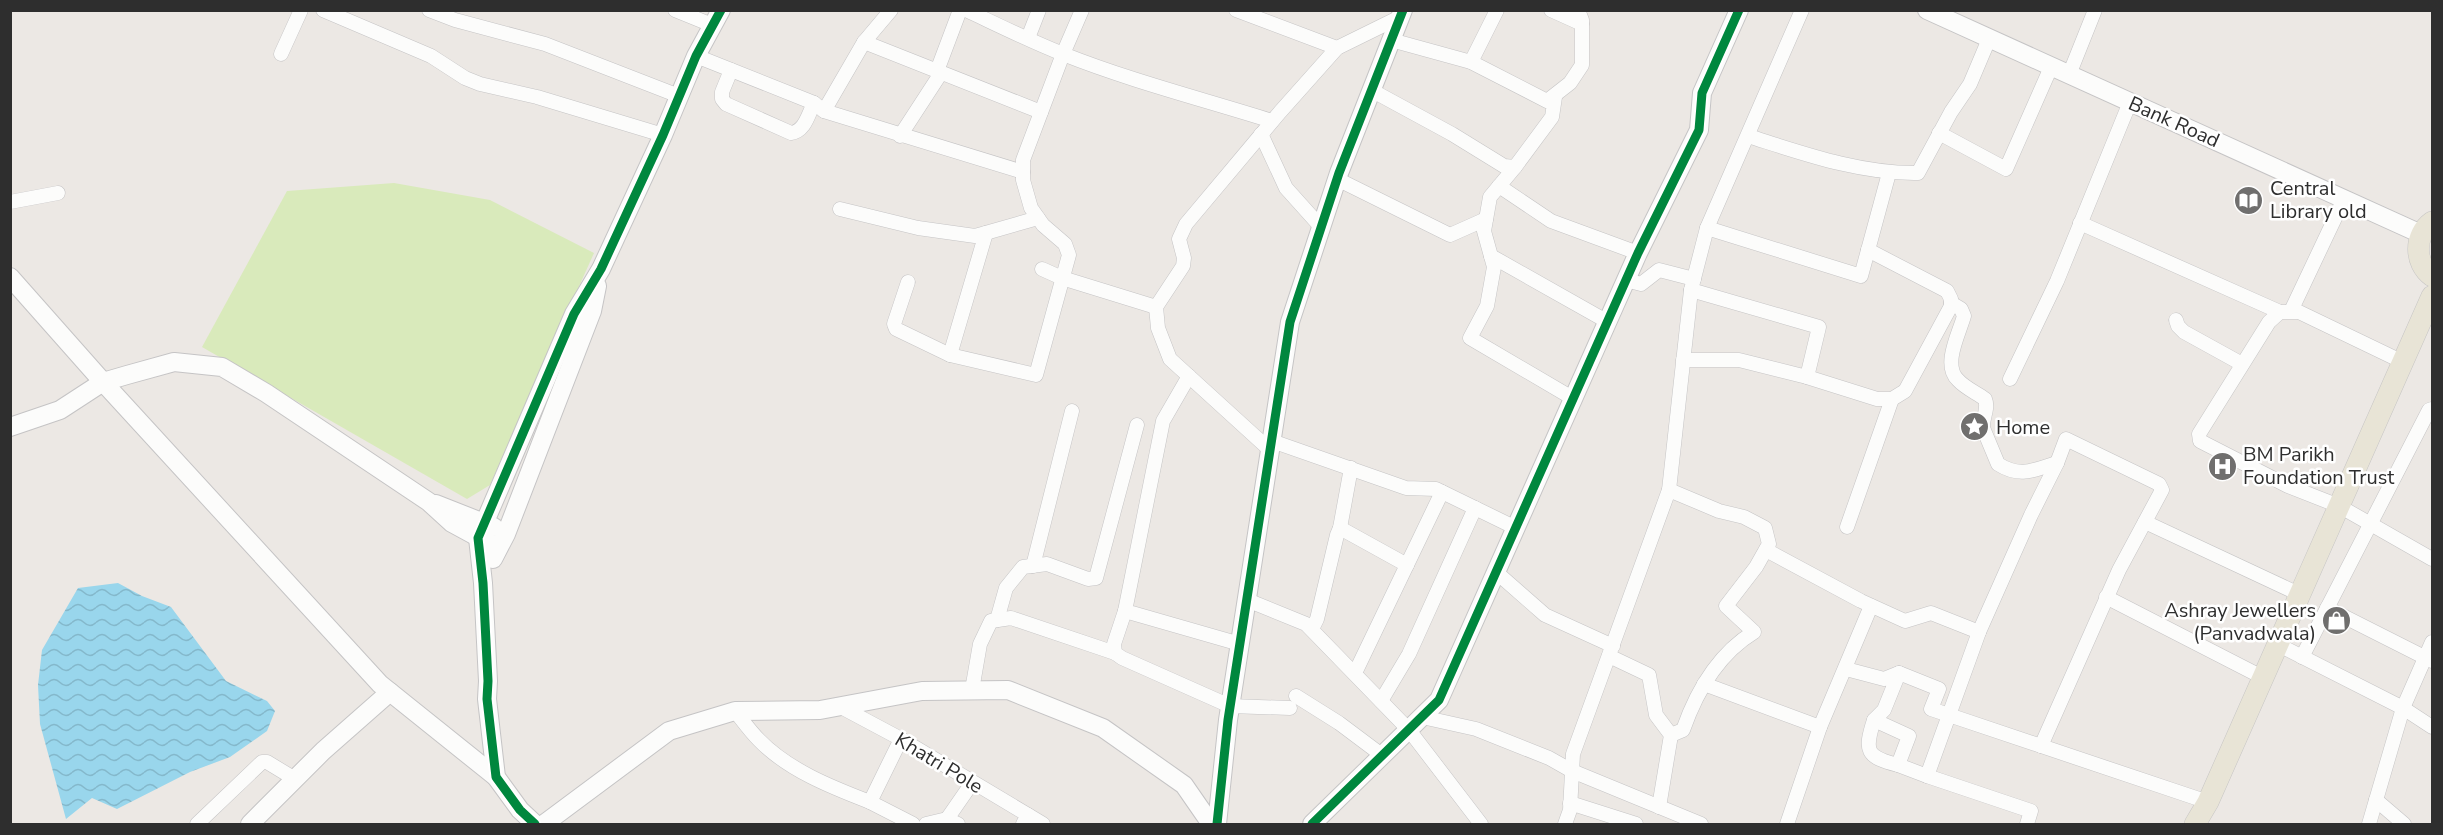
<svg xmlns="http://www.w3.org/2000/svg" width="2443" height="835" font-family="'Nunito Sans',sans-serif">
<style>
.pitch{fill:#d9eabb}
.water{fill:url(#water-waves)}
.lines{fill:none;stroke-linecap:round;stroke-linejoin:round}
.street-casing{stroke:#c5c4c5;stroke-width:15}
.secondary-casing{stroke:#c5c4c5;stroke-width:20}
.primary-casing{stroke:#c6c5c4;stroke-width:22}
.street{stroke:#fcfcfb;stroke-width:14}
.secondary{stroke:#fcfcfb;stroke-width:18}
.primary{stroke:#e8e4d6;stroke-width:21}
.cycleway-casing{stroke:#fff;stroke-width:13}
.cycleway{stroke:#00873e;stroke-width:9}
.labels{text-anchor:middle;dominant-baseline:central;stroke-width:5;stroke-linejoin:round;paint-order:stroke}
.street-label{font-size:20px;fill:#2e2e2e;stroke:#fff}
.poi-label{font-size:20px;fill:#2e2e2e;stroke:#fff;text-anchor:start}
</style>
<defs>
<pattern id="water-waves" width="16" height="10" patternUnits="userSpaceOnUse" patternTransform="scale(1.5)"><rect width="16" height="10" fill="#99d6ec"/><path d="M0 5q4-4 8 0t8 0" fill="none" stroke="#84b8cb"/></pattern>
</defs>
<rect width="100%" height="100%" fill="#ece8e4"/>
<polygon class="pitch" points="394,183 490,200 594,253 490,485 467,499 202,347 287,191"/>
<polygon class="water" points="118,583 142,596 171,607 226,681 267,701 275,711 267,731 230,757 190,772 117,809 92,798 66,819 40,724 38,685 42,650 78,588"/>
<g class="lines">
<defs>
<g id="street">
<polyline points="323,10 431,56 465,78 480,84 537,97 663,135"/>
<polyline points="429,10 455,20 545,44 679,96"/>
<polyline points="675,10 712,25"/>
<path d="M966,10C998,25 1030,41 1063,54C1131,81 1202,99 1272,121"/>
<polyline points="1236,10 1337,48"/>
<polyline points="1551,10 1582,24"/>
<polyline points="1028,38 1039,10"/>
<polyline points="1391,40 1471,62 1547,101 1570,83 1582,65 1582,20 1578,10"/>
<polyline points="864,42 1041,112"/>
<polyline points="281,54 301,10"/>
<polyline points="696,56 814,103 824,111 1023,172"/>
<polyline points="1471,62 1497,10"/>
<path d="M731,70L722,92V99L726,104L791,133C805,131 808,115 814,103"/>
<polyline points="937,71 960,10"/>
<polyline points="2069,75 2095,10"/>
<polyline points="1371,90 1452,134 1504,166 1515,167 1552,117 1555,97"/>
<polyline points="824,111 864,42 891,10"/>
<polyline points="1939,133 2006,169 2051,67"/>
<polyline points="1261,134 1286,188 1321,227"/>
<polyline points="900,136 941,73"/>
<path d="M1748,136C1802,153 1860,174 1918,173L1951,112L1970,84L1989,39"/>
<polyline points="1515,167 1490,197 1484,231 1494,267 1487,306 1470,338 1574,399"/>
<polyline points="1337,179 1450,235 1486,219"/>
<polyline points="1499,186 1551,221 1638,253"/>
<polyline points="10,202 58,193"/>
<polyline points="840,209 918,228 975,236 1038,218"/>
<polyline points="2080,223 2280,312"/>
<polyline points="1707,228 1861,276 1889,173"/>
<polyline points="986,233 950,355 1036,375 1069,255 1065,244 1043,225 1031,208 1023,180 1023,160 1063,54 1082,10"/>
<polyline points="1491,256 1608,322"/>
<polyline points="1042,269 1062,278 1156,307"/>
<polyline points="1626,280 1641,284 1659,270 1694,279"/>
<polyline points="908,282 894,324 896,329 950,355"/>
<path d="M1951,303L1961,309L1964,316C1959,334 1942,365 1958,380C1965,388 1977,393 1985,399C1989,409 1982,418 1983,428L1998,464C2020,478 2034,470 2057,463"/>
<polyline points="2291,311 2344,199"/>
<polyline points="2176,320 2178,326 2184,332 2242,364"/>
<polyline points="1683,360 1739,360 1807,377 1819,327 1691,290"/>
<polyline points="2403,362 2299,312 2280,312 2269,322 2199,434 2200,441 2288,486 2339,506 2432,559"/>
<polyline points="1189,376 1163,421 1125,611 1240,644"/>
<polyline points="1807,377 1877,399 1892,399 1905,391 1951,306 1951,299 1947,291 1868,250"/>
<polyline points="2010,379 2057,281 2130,102"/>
<polyline points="1272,441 1406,488 1436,489 1516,528"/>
<polyline points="1270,450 1170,359 1158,328 1156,307 1183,266 1184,258 1179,239 1186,224 1280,112 1337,48 1400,17"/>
<path d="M1669,490L1719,511L1744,517L1765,528L1769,544L1756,567L1726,606L1754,632C1718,654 1697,690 1683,730L1671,735"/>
<polyline points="2145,522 2299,594"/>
<polyline points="1847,527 1892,399"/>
<polyline points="1340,528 1407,565"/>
<polyline points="1766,550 1861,601 1905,621 1931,613 1979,632 1927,776 2031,811 2027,824"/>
<polyline points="1033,566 1072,411"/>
<polyline points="1496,572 1545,615 1613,646"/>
<polyline points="2106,597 2262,677"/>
<polyline points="1247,600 1306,624 1409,730 1481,824"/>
<polyline points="2327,608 2432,661"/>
<polyline points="1125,611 1114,644 1115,653 1122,658 1230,706 1290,708"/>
<polyline points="997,620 1006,588 1023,567 1047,564 1088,579 1096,578 1137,425"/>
<polyline points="1312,629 1317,619 1337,535 1340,528 1351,468"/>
<polyline points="1979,632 2031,515 2057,463 2066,439 2159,484 2162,490 2119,570 2041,746"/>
<polyline points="2277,644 2403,708 2432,727"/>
<polyline points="1609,656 1649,675 1656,715 1671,735 1659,807"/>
<polyline points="2302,657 2429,410 2432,409"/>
<polyline points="1846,669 1884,679 1899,673 1884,710 1874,720 1909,736 1898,765 1927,776"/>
<polyline points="1355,673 1442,492"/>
<polyline points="1899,673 1939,689 1931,709 2208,802"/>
<polyline points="1704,684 1820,727 1787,824"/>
<polyline points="972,690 980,644 991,621 1011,618 1115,653"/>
<polyline points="1296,696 1339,723 1383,756"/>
<polyline points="1381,701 1409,654 1475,508"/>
<polyline points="841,707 901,739 1028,815 1023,824"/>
<path d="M735,711C743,721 750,731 759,740C788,770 831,787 870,802"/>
<polyline points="1422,717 1476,729 1549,758 1572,771 1701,824"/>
<path d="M1874,720C1864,751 1866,757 1898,765"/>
<polyline points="1820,727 1871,606"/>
<polyline points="901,739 870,802 913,824"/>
<polyline points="2376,800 2404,824"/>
<polyline points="1570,803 1636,824"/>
<polyline points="1028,815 1043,824"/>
<polyline points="197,824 262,762 267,762 295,779"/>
<polyline points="926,824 947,819"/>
<polyline points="958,824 947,819 972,783"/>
<polyline points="1565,824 1570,810 1573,754 1669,490 1691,290 1707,228 1802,10"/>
<polyline points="2369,824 2403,708 2432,642"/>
</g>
<g id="secondary">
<polyline points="1927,10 2421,234"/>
<polyline points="10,277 103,382 380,684 496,777"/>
<polyline points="10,427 60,410 103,382 127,375 174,362 222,367 266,393 429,502 452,523 498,548"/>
<polyline points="436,504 494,527"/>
<polyline points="493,559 506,534 592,311 597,286"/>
<polyline points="250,824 323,751 390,692"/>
<polyline points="535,824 520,810 496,777 487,699 488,681 483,583 478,538 574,314 601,269 663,135 696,56 721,10"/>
<polyline points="544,824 669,731 735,711 820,710 922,691 1008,690 1103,728 1184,785 1211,824"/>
<polyline points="1217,824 1228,720 1290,322 1339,173 1403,10"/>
<polyline points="1312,824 1439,700 1638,253 1699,130 1702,93 1739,10"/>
</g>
<g id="primary">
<path d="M2432,222C2414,235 2414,263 2432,276"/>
<polyline points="2195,824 2208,802 2432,296"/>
</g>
</defs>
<use href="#street" class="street-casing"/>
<use href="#secondary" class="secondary-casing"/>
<use href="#primary" class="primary-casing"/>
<use href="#street" class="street"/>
<use href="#secondary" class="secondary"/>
<use href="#primary" class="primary"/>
<defs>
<g id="cycleway">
<polyline points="535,824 520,810 496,777 487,699 488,681 483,583 478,538 574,314 601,269 663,135 696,56 721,10"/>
<polyline points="1217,824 1228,720 1290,322 1339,173 1403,10"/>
<polyline points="1312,824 1439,700 1638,253 1699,130 1702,93 1739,10"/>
</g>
</defs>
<use href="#cycleway" class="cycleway-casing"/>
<use href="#cycleway" class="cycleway"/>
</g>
<defs>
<symbol id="library-disc" viewBox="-11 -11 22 22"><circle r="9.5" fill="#706f6e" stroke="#fff"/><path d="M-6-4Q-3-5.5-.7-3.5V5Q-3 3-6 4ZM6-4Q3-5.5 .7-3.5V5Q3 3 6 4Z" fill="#fff"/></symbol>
<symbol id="sight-disc" viewBox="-11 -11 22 22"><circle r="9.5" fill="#706f6e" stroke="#fff"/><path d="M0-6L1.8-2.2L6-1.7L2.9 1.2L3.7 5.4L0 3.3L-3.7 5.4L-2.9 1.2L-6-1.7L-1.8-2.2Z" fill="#fff"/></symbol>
<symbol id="hospital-disc" viewBox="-11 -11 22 22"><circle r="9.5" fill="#706f6e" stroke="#fff"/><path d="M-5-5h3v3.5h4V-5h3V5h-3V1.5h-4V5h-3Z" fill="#fff"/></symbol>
<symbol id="shop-disc" viewBox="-11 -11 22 22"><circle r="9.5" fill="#706f6e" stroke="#fff"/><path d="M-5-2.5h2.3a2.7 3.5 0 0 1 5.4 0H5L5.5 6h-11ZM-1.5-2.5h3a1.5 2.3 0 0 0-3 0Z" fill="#fff"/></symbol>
</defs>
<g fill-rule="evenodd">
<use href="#library-disc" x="2232" y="184" width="33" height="33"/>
<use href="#sight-disc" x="1958" y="410" width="33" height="33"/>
<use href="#hospital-disc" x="2206" y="450" width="33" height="33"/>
<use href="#shop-disc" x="2320" y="604" width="33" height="33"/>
</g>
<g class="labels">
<g class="street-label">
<text transform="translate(2174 122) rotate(24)">Bank Road</text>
<text transform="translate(939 763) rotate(31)">Khatri Pole</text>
</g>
<g class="poi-label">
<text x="2270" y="188">Central<tspan x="2270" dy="23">Library old</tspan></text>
<text x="1996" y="427">Home</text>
<text x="2243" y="454">BM Parikh<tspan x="2243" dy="23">Foundation Trust</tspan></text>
<text x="2316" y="610" text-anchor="end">Ashray Jewellers<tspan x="2316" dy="23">(Panvadwala)</tspan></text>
</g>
</g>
<rect width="2443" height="835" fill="none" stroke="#2e2e2e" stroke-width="24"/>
</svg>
